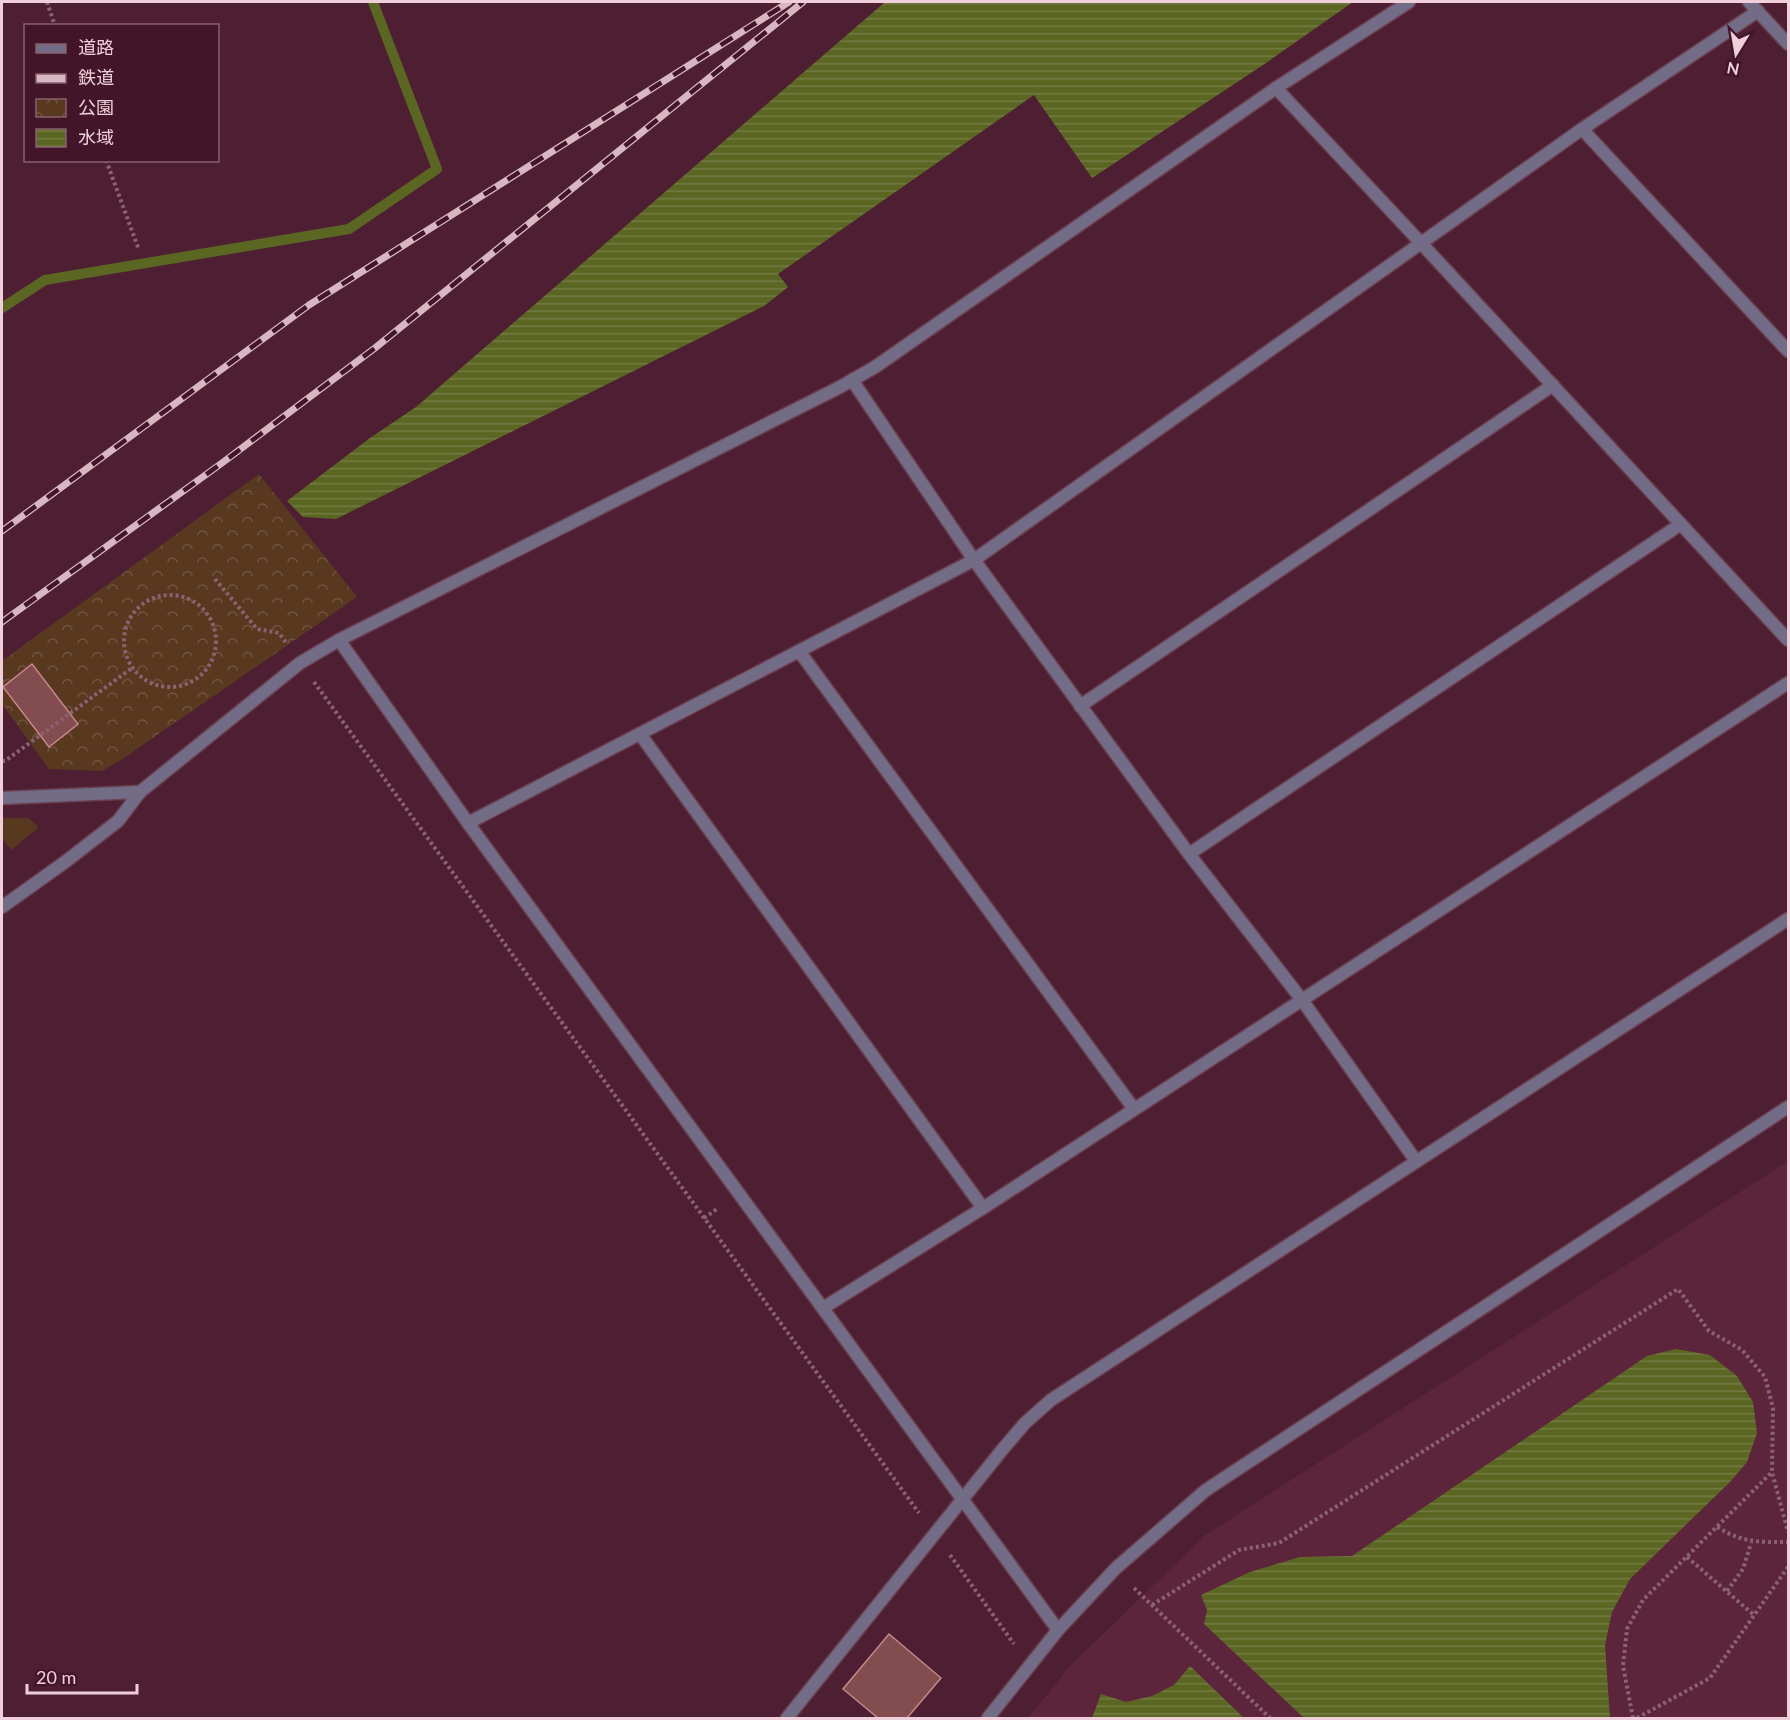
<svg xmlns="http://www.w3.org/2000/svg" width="1790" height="1720" font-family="Lato,'Noto Sans JP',sans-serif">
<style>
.built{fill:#5c253b}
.grass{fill:#593820}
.park{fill:url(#park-crowns)}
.water{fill:url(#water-rules)}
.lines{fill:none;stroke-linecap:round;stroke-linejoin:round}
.stream{stroke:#5c6623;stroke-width:10}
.building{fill:#834c4f;stroke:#c4888a;stroke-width:1.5}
.minor-casing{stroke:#6b3f50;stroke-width:15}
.tertiary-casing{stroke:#6b3f50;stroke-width:15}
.path{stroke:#8b6272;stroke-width:4;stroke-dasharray:3 3;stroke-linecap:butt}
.minor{stroke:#736c86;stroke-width:12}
.tertiary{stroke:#736c86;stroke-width:12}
.rail-casing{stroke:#d8b7c3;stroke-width:7}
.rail{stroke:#421528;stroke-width:4.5;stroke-dasharray:14;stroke-linecap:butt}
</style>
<defs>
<pattern id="park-crowns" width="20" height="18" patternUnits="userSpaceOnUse" patternTransform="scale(1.5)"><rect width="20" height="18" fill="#593820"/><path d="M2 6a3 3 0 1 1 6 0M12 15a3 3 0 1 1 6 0" fill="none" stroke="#715440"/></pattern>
<pattern id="water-rules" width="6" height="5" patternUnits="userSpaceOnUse" patternTransform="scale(1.5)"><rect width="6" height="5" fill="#5c6623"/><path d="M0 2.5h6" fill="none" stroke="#747b42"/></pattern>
</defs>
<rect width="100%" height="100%" fill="#4e1f32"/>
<polygon class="built" points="1788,1161 1788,1718 1028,1718 1071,1665 1204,1536"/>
<polygon class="grass" points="2,818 28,818 37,825 37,829 11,850 2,838"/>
<polygon class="park" points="259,474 357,597 121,760 102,771 49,769 2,704 2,661"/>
<g class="water">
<polygon points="885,2 1353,2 1263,65 1092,178 1034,95 778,274 788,287 764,306 336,519 303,517 287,501 370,438 416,407"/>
<polygon points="1676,1349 1710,1355 1737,1376 1753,1402 1757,1433 1747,1462 1730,1482 1630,1579 1612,1612 1605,1645 1610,1718 1304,1718 1204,1624 1207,1610 1201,1595 1250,1572 1300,1557 1352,1556 1647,1356"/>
<polygon points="1190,1666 1244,1718 1092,1718 1101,1694 1126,1702 1152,1696 1174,1685"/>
</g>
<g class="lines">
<polyline class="stream" points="2,308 45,280 349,229 437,169 373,2"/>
</g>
<g class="building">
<polygon points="32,664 78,724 49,747 3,687"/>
<polygon points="889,1634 941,1678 907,1718 878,1718 843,1689"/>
</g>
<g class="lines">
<defs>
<g id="minor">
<polyline points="1749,2 1788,44"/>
<polyline points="1276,88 1421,243 1788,640"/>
<polyline points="1582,129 1788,351"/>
<polyline points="852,380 974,560 1189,854 1302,1000 1416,1161"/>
<polyline points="799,651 1134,1109"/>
<polyline points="1080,706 1553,385"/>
<polyline points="640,734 983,1208"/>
<polyline points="2,798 140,792"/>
<polyline points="468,823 974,560 1582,129 1758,11"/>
<polyline points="1189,854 1681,524"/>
<polyline points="2,907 65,862 118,821 140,792"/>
<polyline points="823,1308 983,1208 1788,683"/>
<polyline points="787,1718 1002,1450 1025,1423 1051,1400 1788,919"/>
</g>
<g id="tertiary">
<polyline points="339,640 468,823 1058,1630"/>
<polyline points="140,792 300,663 339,640 840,387 875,367 1276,88 1409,2"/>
<polyline points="988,1718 1058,1630 1116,1568 1206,1490 1788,1107"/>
</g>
</defs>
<use href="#minor" class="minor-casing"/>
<use href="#tertiary" class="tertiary-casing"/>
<g class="path">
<polyline points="47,2 55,26"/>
<polyline points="106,160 139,250"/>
<polyline points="215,579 257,629 279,633 287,644"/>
<circle cx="170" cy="641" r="46"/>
<polyline points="314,682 919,1513"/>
<polyline points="2,761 5,761 132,668"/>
<polyline points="704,1218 717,1209"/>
<path d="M1717,1527C1743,1543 1759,1542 1788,1542"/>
<polyline points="950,1555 1014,1644"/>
<polyline points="1687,1557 1755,1616"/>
<polyline points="1134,1588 1270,1718"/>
<polyline points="1727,1591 1743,1569 1751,1543"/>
<polyline points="1152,1605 1239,1550 1279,1543 1678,1289 1709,1331 1742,1350 1765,1377 1773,1408 1772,1472 1788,1532"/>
<polyline points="1633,1718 1623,1666 1627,1629 1643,1600 1771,1473"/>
<polyline points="1637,1718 1710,1678 1788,1567"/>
</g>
<use href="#minor" class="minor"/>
<use href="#tertiary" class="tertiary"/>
<defs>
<g id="rail">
<polyline points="2,531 309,305 789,2"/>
<polyline points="2,622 222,463 375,348 803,2"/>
</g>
</defs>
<use href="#rail" class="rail-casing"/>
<use href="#rail" class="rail"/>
</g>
<rect width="1790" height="1720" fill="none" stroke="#efd0da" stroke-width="6"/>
<rect x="24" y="24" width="195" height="138" fill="#421528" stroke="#87606f" stroke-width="1.5"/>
<rect x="36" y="44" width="30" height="9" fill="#736c86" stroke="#87606f" stroke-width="1.5"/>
<text x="78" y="54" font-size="18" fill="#efd0da">道路</text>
<rect x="36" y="74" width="30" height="9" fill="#d8b7c3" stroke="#87606f" stroke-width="1.5"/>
<text x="78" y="84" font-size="18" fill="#efd0da">鉄道</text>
<rect x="36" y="99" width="30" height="18" fill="url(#park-crowns)" stroke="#87606f" stroke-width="1.5"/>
<text x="78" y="114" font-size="18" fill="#efd0da">公園</text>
<rect x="36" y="129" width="30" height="18" fill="url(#water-rules)" stroke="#87606f" stroke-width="1.5"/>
<text x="78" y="144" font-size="18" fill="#efd0da">水域</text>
<g transform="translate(1736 54) rotate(191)" stroke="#421528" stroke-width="4.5" paint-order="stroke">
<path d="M0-4.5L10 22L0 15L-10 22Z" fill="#efd0da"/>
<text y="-9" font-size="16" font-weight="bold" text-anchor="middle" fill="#efd0da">N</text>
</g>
<path d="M27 1684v9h110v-9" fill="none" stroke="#efd0da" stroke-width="3"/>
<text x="36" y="1684" font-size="18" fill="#efd0da" stroke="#421528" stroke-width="4.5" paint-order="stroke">20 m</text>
</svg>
